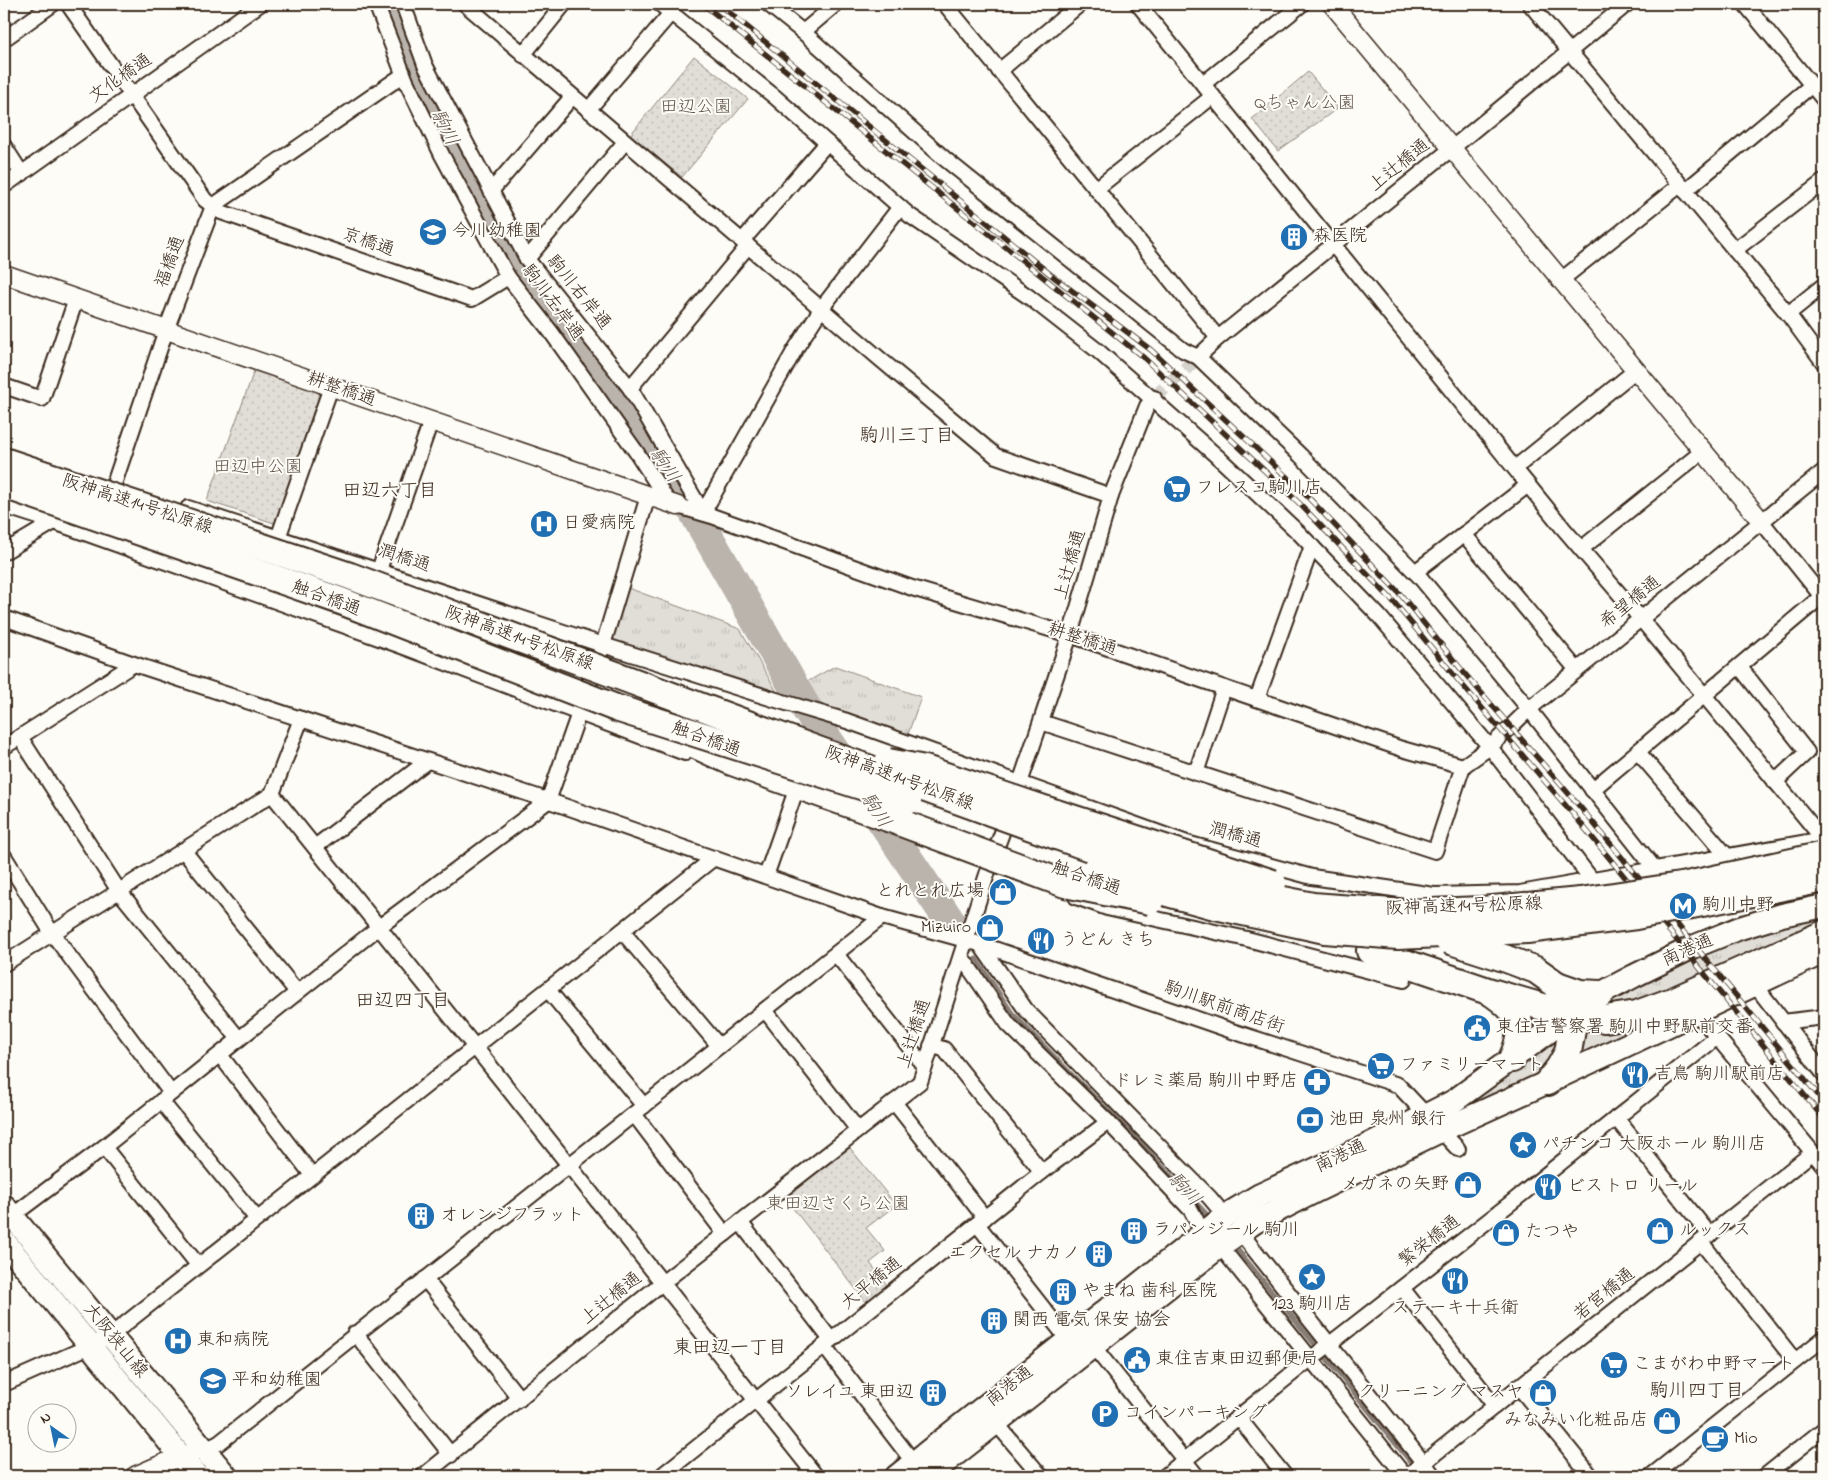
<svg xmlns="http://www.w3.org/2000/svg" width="1828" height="1480" font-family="'Indie Flower','Klee One',sans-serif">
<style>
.grass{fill:url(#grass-tufts);stroke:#8e847a}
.park{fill:url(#park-dots);stroke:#8e847a}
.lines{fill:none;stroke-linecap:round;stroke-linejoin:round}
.stream{stroke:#887d74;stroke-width:5}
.river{stroke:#bbb4ad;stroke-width:31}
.minor-tunnel{stroke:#d6d2cc;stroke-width:14;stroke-dasharray:14 7;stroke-linecap:butt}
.minor-casing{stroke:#3b2a1e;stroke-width:18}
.tertiary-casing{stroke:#3b2a1e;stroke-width:21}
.primary-casing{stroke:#3b2a1e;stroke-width:26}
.motorway-casing{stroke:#3b2a1e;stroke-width:30}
.minor{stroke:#fdfcf7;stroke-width:14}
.tertiary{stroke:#fdfcf7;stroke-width:18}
.primary{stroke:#fdfcf7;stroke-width:22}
.motorway{stroke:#fdfcf7;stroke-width:26}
.rail-casing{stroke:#3b2a1e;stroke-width:5.5}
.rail{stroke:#fdfcf7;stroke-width:4;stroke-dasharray:11;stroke-linecap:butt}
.motorway-bridge-casing{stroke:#3b2a1e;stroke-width:30;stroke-linecap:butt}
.motorway-bridge{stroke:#fdfcf7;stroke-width:26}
.labels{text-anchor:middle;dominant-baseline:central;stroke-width:4;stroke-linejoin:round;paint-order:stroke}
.street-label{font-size:18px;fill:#3b2a1e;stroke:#fdfcf7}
.park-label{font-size:18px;fill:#64574c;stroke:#fdfcf7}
.poi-label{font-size:18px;fill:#3b2a1e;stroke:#fdfcf7;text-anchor:start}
.water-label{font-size:19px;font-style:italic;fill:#615349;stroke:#fdfcf7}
.neighbourhood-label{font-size:19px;fill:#3b2a1e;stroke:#fdfcf7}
</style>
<defs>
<pattern id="grass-tufts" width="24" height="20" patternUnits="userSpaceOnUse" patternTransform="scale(1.25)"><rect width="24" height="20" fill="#e1ded7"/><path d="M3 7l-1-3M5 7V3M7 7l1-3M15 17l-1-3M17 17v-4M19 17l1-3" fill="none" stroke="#c2bfb8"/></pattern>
<pattern id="park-dots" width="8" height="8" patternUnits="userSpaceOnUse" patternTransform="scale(1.25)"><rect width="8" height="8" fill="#e1ded7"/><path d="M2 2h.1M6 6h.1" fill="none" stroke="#c2bfb8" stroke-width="1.8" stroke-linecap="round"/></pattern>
</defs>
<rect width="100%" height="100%" fill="#fdfcf7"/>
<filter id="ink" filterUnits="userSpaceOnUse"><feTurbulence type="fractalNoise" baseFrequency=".02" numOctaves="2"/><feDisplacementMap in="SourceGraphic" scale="10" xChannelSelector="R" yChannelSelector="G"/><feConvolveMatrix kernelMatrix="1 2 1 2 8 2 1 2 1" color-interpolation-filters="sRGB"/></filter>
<g filter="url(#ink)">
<g class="grass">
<polygon points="628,588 740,629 777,692 612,640"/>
<polygon points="835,666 921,697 908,734 819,704 807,682"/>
<path d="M1824,916V924L1662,997L1605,1009V1005C1621,995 1637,984 1654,975C1708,948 1766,930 1824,916Z"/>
<polygon points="1655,1020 1571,1062 1581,1027"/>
<polygon points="1567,1032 1539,1075 1459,1114 1455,1110"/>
</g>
<g class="park">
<polygon points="694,56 748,99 682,177 630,135"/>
<polygon points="1308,72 1338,108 1278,151 1252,119"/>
<polygon points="254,371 317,391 321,398 277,524 207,501"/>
<polygon points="850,1148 896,1205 866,1228 885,1251 870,1263 890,1289 869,1306 785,1198"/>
</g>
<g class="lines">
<g class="stream">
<polyline points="976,959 1012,1013 1070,1073 1132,1134 1211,1219"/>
<polyline points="1233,1244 1422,1476"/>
</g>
<polyline class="river" points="391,4 416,73 516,268 570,329 683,493 806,708 951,923"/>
<polyline class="minor-tunnel" points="1154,398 1198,357"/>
<defs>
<g id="minor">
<polyline points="68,4 205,200 221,212 472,299 508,277"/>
<polyline points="376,4 406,81 442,155 508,277 551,332 637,453 669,503"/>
<polyline points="403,4 425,65 527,259 630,388 703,513"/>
<polyline points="465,4 880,359 996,456 1111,496"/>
<polyline points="660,4 775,97 909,215 1029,297 1098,351 1220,459 1300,534 1379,616 1490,747 1592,880"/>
<polyline points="768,4 803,32 945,159 1183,350 1198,357 1301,456 1419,576 1529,709 1655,869"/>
<polyline points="945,4 1218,338"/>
<polyline points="1138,4 1563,528 1641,619 1823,839"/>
<polyline points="1530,4 1788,314 1824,363"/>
<polyline points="1745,4 1824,100"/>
<polyline points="803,32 836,4"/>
<polyline points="4,39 53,4"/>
<polyline points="523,55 564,4"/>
<polyline points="999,71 1080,4"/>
<polyline points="1203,84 1302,4"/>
<polyline points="588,110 671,13"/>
<polyline points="4,146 22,174"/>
<polyline points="4,186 260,4"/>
<polyline points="1096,189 1213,96"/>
<polyline points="491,191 572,97"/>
<polyline points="1685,191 1812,85"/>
<polyline points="742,241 827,143"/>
<polyline points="1735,250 1824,181"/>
<polyline points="527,259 625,142"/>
<polyline points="1561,280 1680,185"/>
<polyline points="1788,314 1824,285"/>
<polyline points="1198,357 1218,338 1451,149 1627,4"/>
<polyline points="4,386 42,399 76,299"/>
<polyline points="630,388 748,246"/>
<polyline points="1515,468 1636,370"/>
<polyline points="100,493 114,484 166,330 213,206 403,75"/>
<polyline points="4,506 54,522 404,647 685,753"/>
<polyline points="678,506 712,516 912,588 1070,635 1402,749 1463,766"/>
<polyline points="188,508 603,645 773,699 847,721 1190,844 1312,877 1434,895 1520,893 1824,839"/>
<polyline points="703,513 796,348 821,309 900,207"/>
<polyline points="1762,522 1824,599"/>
<polyline points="1464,534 1577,670"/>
<polyline points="278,538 331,387"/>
<polyline points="1581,549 1703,451"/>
<polyline points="4,552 59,519"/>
<polyline points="379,570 431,421"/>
<polyline points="1415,572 1528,485"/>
<polyline points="4,618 134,664 541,798 882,917 980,944 1232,1031 1398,1085 1458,1149"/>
<polyline points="1739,666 1807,752 1775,782"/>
<polyline points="1257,699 1312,546"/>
<polyline points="1041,722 1435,851 1463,766"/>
<polyline points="20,737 119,891 239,1039"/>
<polyline points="4,747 134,664"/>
<polyline points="1638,752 1727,856"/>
<polyline points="1463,766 1490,747 1529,709 1824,471"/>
<polyline points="1196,773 1224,688"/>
<polyline points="1018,789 1070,635 1111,496 1147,406 1154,398"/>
<polyline points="1592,790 1822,596"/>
<polyline points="272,794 475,1047 816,1476"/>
<polyline points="315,847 426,762"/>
<polyline points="183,850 297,992"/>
<polyline points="4,856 52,933 171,1093"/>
<polyline points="766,876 795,793"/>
<polyline points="1076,897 1107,908 1247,939 1404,980"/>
<polyline points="622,931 719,1046"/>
<polyline points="980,944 1026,1010 1210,1198 1225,1216"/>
<polyline points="836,954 925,1067"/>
<polyline points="961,956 1008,1024 1108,1122 1191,1210 1203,1233"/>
<polyline points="4,964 272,794 301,719"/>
<polyline points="1755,985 1824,1074"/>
<polyline points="548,990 644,1106"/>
<polyline points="765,1010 858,1130"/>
<polyline points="1697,1013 1824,1166"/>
<polyline points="1783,1022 1824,1017"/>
<polyline points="931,1046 944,1049 1042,1172"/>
<polyline points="220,1055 312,1175"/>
<polyline points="161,1101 257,1219"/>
<polyline points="894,1102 985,1218"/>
<polyline points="634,1114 725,1234"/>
<polyline points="1616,1118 1710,1235"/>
<polyline points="104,1147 198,1265"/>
<polyline points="740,1222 831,1340"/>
<polyline points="4,1224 12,1216 104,1147 379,927 548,801 603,645 648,496"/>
<polyline points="977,1224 1069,1341"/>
<polyline points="1240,1232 1434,1476"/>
<polyline points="1701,1242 1795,1361"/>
<polyline points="1220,1246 1405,1476"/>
<polyline points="425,1279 520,1399"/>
<polyline points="1402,1288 1495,1406"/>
<polyline points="355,1333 451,1455"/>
<polyline points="824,1346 914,1463"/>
<polyline points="1093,1346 1197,1476"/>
<polyline points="4,1384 90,1346 111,1335 714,858"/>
<polyline points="1519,1387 1591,1476"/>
<polyline points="1239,1418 1285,1476"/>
<polyline points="996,1423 1041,1476"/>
<polyline points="205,1450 219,1443 882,917"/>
<polyline points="423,1476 662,1283 920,1082 990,865 1009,814"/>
<polyline points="661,1476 1042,1172 1108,1122"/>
<polyline points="1165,1476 1299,1368 1512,1202 1717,1037"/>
<polyline points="1407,1476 1812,1153"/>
<polyline points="1651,1476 1824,1338"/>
<polyline points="1765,1476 1824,1429"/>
</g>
<g id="tertiary">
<polyline points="1332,4 1762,522"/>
<polyline points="4,274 678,506"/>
<polyline points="135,1476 181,1456 193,1453"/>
</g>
<g id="primary">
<polyline points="4,1206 226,1476"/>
<polyline points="4,1241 197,1476"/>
<polyline points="897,1476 1225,1216 1260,1195 1362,1148 1454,1101 1600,994 1634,976 1693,947 1740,928 1782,915 1824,906"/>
<polyline points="928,1476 1220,1246 1255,1222 1316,1191 1440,1131 1548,1082 1824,952"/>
</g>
<g id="motorway">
<polyline points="674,735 732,762 888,818"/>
<polyline points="1370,951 1491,992 1571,1015 1605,1019 1637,1014 1675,1000 1824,934"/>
<polyline points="1504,958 1536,970 1557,985 1571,1015 1573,1024 1568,1052 1559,1068 1548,1082"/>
<polyline points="1557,985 1580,993 1600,994"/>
<path d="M1492,993C1521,1013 1527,1026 1512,1059"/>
</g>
</defs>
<use href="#minor" class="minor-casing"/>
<use href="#tertiary" class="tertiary-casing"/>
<use href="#primary" class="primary-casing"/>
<use href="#motorway" class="motorway-casing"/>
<use href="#minor" class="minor"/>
<use href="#tertiary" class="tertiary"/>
<use href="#primary" class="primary"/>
<use href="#motorway" class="motorway"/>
<defs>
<g id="rail">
<polyline points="703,4 1144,358 1299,503 1393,601 1458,680 1573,814 1824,1119"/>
<polyline points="719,4 1050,274 1151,350 1306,495 1401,595 1465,674 1581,808 1824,1102"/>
</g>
</defs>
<use href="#rail" class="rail-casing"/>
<use href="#rail" class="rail"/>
<defs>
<g id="motorway-bridge">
<polyline points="4,461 350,576 815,749 1112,856 1209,885 1313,906 1405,913 1482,910 1580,901 1687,885 1824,855"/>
<polyline points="4,485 341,601 616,708 908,801"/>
<polyline points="888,762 925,769 1047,810 1273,883"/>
<polyline points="888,818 1065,884 1150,901"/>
<polyline points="1096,869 1142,886 1211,905 1325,930 1398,936 1527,930 1636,916 1824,879"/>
<polyline points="1448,940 1504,958"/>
</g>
</defs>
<use href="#motorway-bridge" class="motorway-bridge-casing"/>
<use href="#motorway-bridge" class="motorway-bridge"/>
</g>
</g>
<defs>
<symbol id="school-disc" viewBox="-11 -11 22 22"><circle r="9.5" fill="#1f6fb2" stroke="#fdfcf7"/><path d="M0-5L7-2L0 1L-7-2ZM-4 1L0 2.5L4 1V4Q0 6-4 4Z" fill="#fff"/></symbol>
<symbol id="building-disc" viewBox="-11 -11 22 22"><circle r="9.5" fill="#1f6fb2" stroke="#fdfcf7"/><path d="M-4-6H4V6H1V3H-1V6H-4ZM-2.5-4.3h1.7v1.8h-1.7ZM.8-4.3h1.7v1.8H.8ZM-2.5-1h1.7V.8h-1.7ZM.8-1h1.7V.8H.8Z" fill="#fff"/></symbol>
<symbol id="supermarket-disc" viewBox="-11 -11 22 22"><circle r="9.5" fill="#1f6fb2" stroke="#fdfcf7"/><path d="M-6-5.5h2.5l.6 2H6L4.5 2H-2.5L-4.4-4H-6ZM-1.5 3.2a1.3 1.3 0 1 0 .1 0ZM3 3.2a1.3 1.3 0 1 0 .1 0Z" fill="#fff"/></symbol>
<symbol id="hospital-disc" viewBox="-11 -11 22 22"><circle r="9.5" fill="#1f6fb2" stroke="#fdfcf7"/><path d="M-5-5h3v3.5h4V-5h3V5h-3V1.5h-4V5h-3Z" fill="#fff"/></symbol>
<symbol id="shop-disc" viewBox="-11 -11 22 22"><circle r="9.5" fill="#1f6fb2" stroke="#fdfcf7"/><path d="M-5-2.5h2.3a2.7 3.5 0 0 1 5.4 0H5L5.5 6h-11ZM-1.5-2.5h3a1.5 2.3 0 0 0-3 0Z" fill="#fff"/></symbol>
<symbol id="metro-disc" viewBox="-11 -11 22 22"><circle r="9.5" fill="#1f6fb2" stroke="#fdfcf7"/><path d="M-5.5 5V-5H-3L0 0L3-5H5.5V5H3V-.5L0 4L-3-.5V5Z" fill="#fff"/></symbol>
<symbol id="restaurant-disc" viewBox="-11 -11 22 22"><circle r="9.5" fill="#1f6fb2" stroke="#fdfcf7"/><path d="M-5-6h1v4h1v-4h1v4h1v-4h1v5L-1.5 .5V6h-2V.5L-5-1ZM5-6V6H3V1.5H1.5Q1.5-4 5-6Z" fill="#fff"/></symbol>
<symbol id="civic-disc" viewBox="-11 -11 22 22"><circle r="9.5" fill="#1f6fb2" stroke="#fdfcf7"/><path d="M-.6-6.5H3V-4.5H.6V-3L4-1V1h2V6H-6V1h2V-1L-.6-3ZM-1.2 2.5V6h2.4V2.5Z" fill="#fff"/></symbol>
<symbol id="pharmacy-disc" viewBox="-11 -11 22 22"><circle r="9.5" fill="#1f6fb2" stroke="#fdfcf7"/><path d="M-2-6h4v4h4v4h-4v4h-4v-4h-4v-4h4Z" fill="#fff"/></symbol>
<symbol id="bank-disc" viewBox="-11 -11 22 22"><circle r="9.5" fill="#1f6fb2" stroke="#fdfcf7"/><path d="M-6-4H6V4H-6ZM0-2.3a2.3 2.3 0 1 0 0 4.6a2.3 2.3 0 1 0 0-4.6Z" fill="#fff"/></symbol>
<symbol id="sight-disc" viewBox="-11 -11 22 22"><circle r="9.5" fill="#1f6fb2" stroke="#fdfcf7"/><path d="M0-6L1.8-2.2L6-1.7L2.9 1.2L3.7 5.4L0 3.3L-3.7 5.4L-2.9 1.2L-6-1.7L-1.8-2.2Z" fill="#fff"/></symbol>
<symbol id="parking-disc" viewBox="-11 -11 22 22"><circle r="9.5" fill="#1f6fb2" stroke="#fdfcf7"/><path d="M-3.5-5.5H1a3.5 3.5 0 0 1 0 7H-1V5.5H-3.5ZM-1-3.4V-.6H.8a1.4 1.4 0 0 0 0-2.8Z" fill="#fff"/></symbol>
<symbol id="cafe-disc" viewBox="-11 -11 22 22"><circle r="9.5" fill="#1f6fb2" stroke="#fdfcf7"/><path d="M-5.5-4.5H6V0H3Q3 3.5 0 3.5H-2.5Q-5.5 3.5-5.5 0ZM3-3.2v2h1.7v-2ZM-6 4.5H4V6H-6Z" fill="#fff"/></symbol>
</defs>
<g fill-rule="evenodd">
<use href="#school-disc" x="417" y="216" width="32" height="32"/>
<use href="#building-disc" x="1278" y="221" width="32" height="32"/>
<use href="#supermarket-disc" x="1161" y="473" width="32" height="32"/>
<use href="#hospital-disc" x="528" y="508" width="32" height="32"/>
<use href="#shop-disc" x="987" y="876" width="32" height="32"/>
<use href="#metro-disc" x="1667" y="890" width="32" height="32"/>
<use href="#shop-disc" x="974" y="912" width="32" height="32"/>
<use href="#restaurant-disc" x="1025" y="925" width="32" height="32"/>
<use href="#civic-disc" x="1461" y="1012" width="32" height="32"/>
<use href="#supermarket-disc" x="1365" y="1050" width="32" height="32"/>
<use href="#restaurant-disc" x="1619" y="1059" width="32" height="32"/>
<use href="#pharmacy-disc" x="1301" y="1066" width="32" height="32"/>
<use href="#bank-disc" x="1294" y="1104" width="32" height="32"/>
<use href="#sight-disc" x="1507" y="1129" width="32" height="32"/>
<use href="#shop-disc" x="1452" y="1169" width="32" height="32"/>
<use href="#restaurant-disc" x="1532" y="1171" width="32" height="32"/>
<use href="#building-disc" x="405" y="1200" width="32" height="32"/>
<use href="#building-disc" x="1118" y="1215" width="32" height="32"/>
<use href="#shop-disc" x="1644" y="1215" width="32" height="32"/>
<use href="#shop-disc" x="1490" y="1217" width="32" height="32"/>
<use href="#building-disc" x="1083" y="1238" width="32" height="32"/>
<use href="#sight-disc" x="1296" y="1261" width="32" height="32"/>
<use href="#restaurant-disc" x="1439" y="1265" width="32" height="32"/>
<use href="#building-disc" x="1047" y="1276" width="32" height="32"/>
<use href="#building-disc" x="978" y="1305" width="32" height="32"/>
<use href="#hospital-disc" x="162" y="1325" width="32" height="32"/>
<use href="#civic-disc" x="1121" y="1344" width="32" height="32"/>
<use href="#supermarket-disc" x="1598" y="1349" width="32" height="32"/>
<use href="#school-disc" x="197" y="1365" width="32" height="32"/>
<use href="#building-disc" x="917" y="1377" width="32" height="32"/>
<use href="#shop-disc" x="1527" y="1377" width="32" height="32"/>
<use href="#parking-disc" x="1089" y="1398" width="32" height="32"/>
<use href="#shop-disc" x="1651" y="1405" width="32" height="32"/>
<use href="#cafe-disc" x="1699" y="1423" width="32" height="32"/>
</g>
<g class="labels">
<g class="street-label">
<text transform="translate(121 79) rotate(-35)">文化橋通</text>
<text transform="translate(1400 166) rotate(-39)">上辻橋通</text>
<text transform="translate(368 243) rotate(19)">京橋通</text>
<text transform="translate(171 262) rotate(-70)">福橋通</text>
<text transform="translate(578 293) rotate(51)">駒川右岸通</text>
<text transform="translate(552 303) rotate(53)">駒川左岸通</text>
<text transform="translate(341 390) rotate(19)">耕整橋通</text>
<text transform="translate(137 505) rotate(18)">阪神高速14号松原線</text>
<text transform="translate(404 559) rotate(18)">潤橋通</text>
<text transform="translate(1071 565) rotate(-74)">上辻橋通</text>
<text transform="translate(326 599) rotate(20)">触合橋通</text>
<text transform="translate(1631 603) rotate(-39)">希望橋通</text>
<text transform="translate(519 639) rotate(20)">阪神高速14号松原線</text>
<text transform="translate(1082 640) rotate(18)">耕整橋通</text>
<text transform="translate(706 740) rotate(20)">触合橋通</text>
<text transform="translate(899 779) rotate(20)">阪神高速14号松原線</text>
<text transform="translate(1235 836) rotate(15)">潤橋通</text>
<text transform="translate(1086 879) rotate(19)">触合橋通</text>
<text transform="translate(1464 907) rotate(-2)">阪神高速14号松原線</text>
<text transform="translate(1688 951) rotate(-24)">南港通</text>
<text transform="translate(1224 1008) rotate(19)">駒川駅前商店街</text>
<text transform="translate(915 1034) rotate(-72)">上辻橋通</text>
<text transform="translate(1341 1157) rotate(-25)">南港通</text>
<text transform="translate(1430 1242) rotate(-38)">繁栄橋通</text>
<text transform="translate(872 1284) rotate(-39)">大平橋通</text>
<text transform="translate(1605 1295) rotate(-39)">若宮橋通</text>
<text transform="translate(612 1299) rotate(-39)">上辻橋通</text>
<text transform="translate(115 1341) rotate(51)">大阪狭山線</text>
<text transform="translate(1010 1387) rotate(-38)">南港通</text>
</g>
<g class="park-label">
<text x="1305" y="104">Qちゃん公園</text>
<text x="696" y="108">田辺公園</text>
<text x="258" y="468">田辺中公園</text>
<text x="838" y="1205">東田辺さくら公園</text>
</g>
<g class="poi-label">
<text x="452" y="232">今川幼稚園</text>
<text x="1313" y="237">森医院</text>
<text x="1196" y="489">フレスコ駒川店</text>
<text x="563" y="524">日愛病院</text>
<text x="984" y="892" text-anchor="end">とれとれ広場</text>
<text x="1702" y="906">駒川中野</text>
<text x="971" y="928" text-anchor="end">Mizuiro</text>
<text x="1060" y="941">うどん きち</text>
<text x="1496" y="1028">東住吉警察署 駒川中野駅前交番</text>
<text x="1400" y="1066">ファミリーマート</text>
<text x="1654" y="1075">吉鳥 駒川駅前店</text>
<text x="1298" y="1082" text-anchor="end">ドレミ薬局 駒川中野店</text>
<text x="1329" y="1120">池田 泉州 銀行</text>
<text x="1542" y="1145">パチンコ 大阪ホール 駒川店</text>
<text x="1449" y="1185" text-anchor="end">メガネの矢野</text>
<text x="1567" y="1187">ビストロ リール</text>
<text x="440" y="1216">オレンジフラット</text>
<text x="1153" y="1231">ラパンジール 駒川</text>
<text x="1679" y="1231">ルックス</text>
<text x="1525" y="1233">たつや</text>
<text x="1080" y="1254" text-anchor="end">エクセル ナカノ</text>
<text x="1082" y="1292">やまね 歯科 医院</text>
<text x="1312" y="1305" text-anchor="middle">123 駒川店</text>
<text x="1455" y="1309" text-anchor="middle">ステーキ十兵衛</text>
<text x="1013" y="1321">関西 電気 保安 協会</text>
<text x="197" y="1341">東和病院</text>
<text x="1156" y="1360">東住吉東田辺郵便局</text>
<text x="1633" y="1365">こまがわ中野マート</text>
<text x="232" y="1381">平和幼稚園</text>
<text x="914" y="1393" text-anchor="end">ソレイユ 東田辺</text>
<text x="1524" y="1393" text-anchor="end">クリーニング マスヤ</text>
<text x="1124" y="1414">コインパーキング</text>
<text x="1648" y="1421" text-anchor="end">みなみい化粧品店</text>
<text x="1734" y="1439">Mio</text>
</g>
<g class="water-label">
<text transform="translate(444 128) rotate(63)">駒川</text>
<text transform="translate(664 466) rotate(55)">駒川</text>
<text transform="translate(875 811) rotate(56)">駒川</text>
<text transform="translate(1184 1190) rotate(47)">駒川</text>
</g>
<g class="neighbourhood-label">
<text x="907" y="436">駒川三丁目</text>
<text x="390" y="491">田辺六丁目</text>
<text x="403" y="1001">田辺四丁目</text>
<text x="730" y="1348">東田辺一丁目</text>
<text x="1697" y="1391">駒川四丁目</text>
</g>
</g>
<rect width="1828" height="1480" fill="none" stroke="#fdfcf7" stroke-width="20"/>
<rect x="10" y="10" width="1808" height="1460" fill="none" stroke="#3b2a1e" stroke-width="2" filter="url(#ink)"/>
<g transform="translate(52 1428) rotate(327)"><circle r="24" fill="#fdfcf7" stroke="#afa8a0"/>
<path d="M0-4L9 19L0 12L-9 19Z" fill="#1f6fb2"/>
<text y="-8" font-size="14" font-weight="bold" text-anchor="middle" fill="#3b2a1e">N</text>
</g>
</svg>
